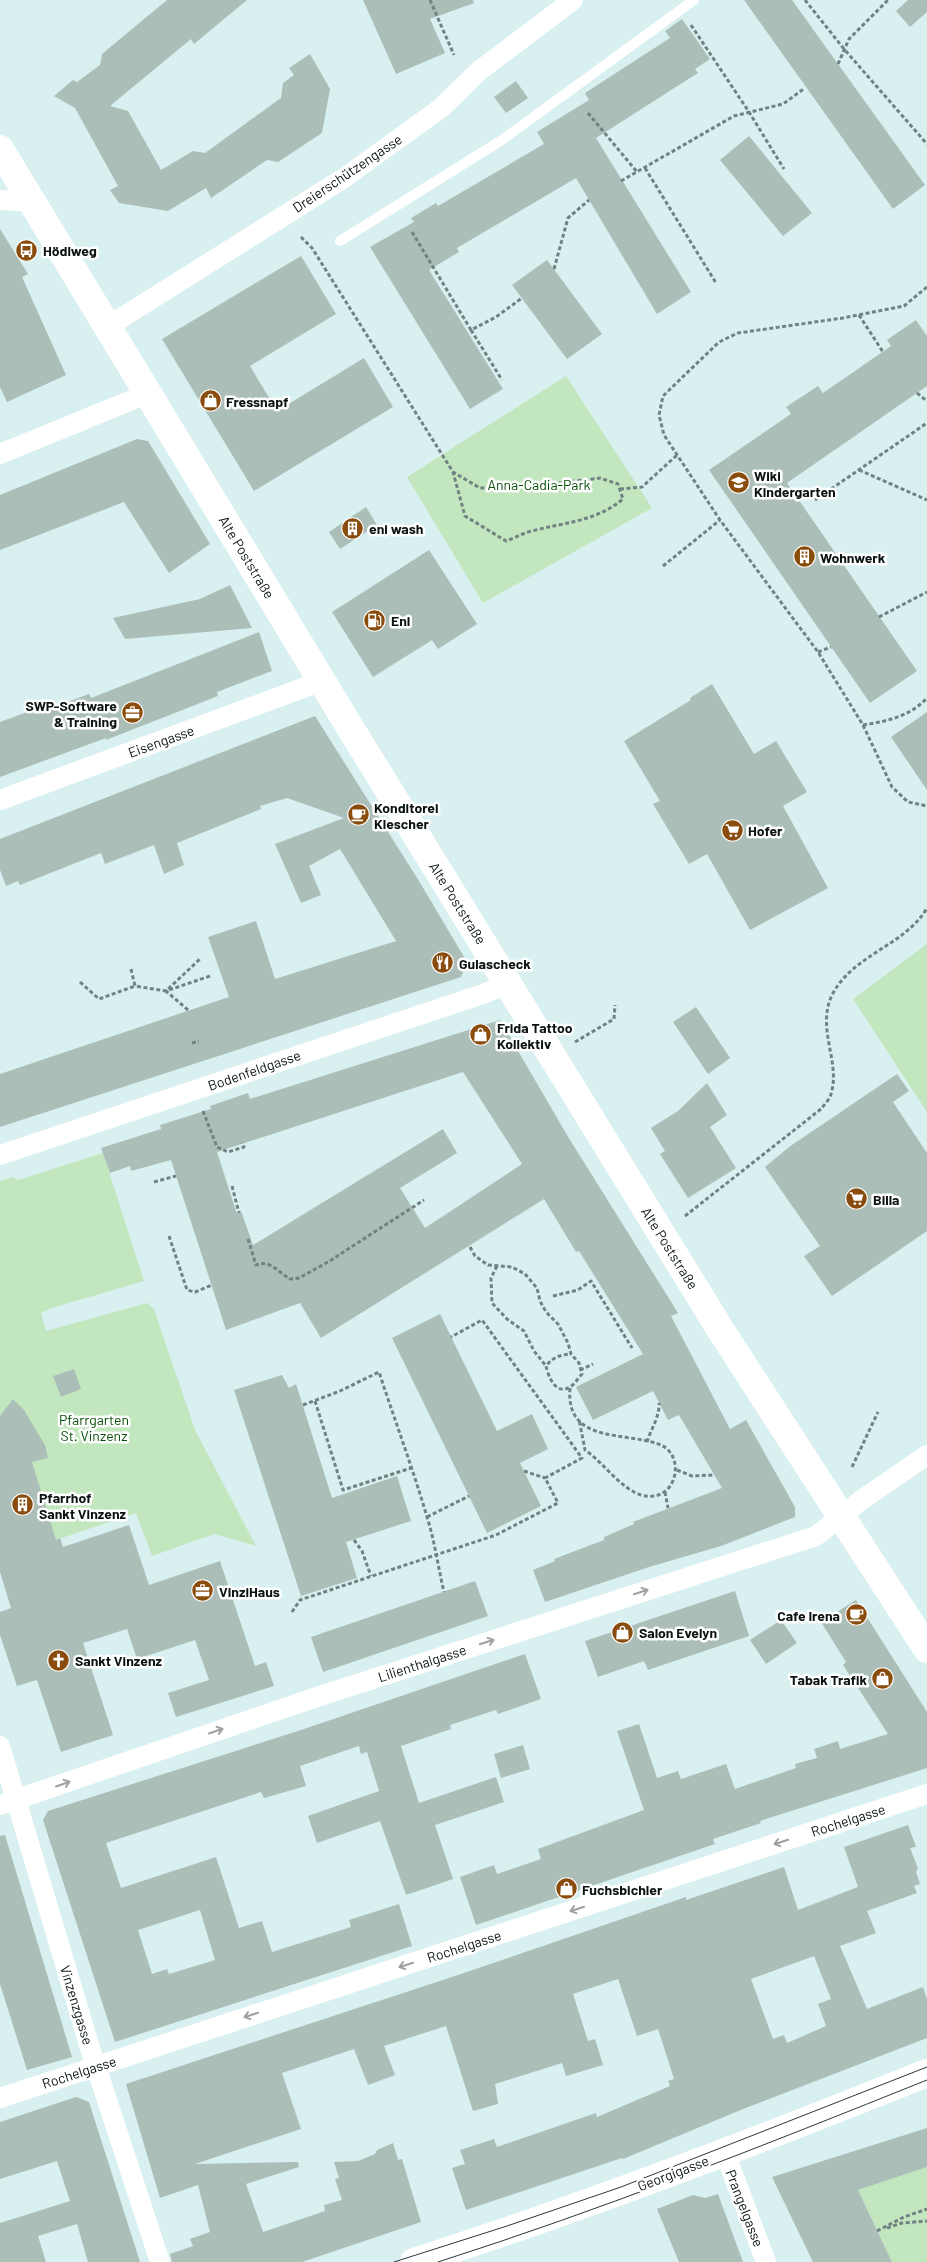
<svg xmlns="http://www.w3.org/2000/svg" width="927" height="2262" font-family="Barlow,sans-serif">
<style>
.green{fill:#c2e7bf}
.building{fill:#abbfb8;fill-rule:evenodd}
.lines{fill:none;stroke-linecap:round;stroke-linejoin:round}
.path{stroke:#728282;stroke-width:3;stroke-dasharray:4 2.5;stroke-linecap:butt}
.lane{stroke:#fff;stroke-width:10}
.street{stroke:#fff;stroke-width:20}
.secondary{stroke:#fff;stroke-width:28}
.tram{stroke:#2d3738;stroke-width:1}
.oneway{stroke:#9da1a1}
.labels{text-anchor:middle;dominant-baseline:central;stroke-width:5;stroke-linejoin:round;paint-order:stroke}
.street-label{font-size:14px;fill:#0b1313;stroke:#fff}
.poi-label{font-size:14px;font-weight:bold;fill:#0b1313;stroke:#fff;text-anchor:start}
.park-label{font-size:14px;fill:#084f08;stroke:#fff}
</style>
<rect width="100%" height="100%" fill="#d9f0f1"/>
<g class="green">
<polygon points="566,376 652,508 483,603 407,477"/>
<polygon points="927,944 927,1112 853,999"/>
<polygon points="103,1153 144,1281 55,1307 41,1313 46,1331 147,1303 154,1309 195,1430 256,1546 214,1534 152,1556 136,1513 56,1540 0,1531 0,1181 12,1177 18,1180"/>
<polygon points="927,2167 927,2262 892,2262 858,2190"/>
</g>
<g class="building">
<polygon points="167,0 247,0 194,44 191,39 110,106 128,111 161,170 193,151 205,153 281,98 283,83 294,75 289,68 310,54 330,89 322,133 278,162 267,160 211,198 206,188 168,211 119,203 110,190 118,186 75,108 54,96 73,80 77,82 100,65 102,54"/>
<polygon points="363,0 473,0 474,3 430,19 445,53 396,74"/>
<polygon points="744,0 792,0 925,185 893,209"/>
<polygon points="908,0 927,0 927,12 910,27 896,11"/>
<polygon points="682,19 710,59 695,69 698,73 596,138 691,292 657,314 576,178 457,248 459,252 429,270 503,389 470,409 370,247 414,222 411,218 436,203 438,206 544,144 537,132 589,100 585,93 670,38 665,31"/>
<polygon points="516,81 528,98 506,113 494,97"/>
<polygon points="749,136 812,213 783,236 720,160"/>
<polygon points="0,229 28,274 22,277 66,375 7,402 0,387"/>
<polygon points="301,256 336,314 250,366 277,411 364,358 393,407 254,491 162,339"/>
<polygon points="547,260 602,334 567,359 512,285"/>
<polygon points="916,320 927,336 927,386 787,483 917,671 870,703 709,470 791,414 786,407 818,386 823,393 891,346 887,340"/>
<polygon points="137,439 148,441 210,544 169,573 124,502 0,550 0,495"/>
<polygon points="366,507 377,525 340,549 329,532"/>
<polygon points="429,550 477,624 438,649 432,640 373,677 332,612"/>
<polygon points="230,585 252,628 125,639 113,618 200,599"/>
<polygon points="259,632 272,671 217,692 218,696 106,740 106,738 0,777 0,722 33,710 34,714 89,694 91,698"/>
<polygon points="712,684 754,754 776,741 807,792 783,806 828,888 750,930 707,854 689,864 653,804 660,801 624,741 691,700 690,698"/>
<polygon points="927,712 927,790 891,737"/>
<polygon points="315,716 419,881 467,962 461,977 0,1127 0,1074 229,997 208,937 256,921 275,979 396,941 340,849 309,866 321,895 301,903 275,844 344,818 287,798 260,806 261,809 177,843 184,865 164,874 154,845 105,864 101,853 20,885 18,881 6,886 0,870 0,839"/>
<polygon points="696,1007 730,1058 708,1074 673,1022"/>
<path d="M500,1020L567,1135L678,1313L671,1316L730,1429L746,1420L795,1507V1517L721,1546L649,1567L545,1602L533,1570L555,1561L554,1559L604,1540V1537L634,1524L633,1522L722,1488L679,1415L668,1420L653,1391L593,1420L576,1387L643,1354L579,1251L576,1252L544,1199L321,1338L300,1303L226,1330L171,1160L131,1171L130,1166L110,1173L101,1148L161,1129L160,1125L211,1109L210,1106L248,1093L250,1099ZM463,1072L522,1164L425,1228L400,1188L457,1153L443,1129L253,1245L241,1211L237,1214L217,1152Z"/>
<polygon points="897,1074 909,1091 893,1102 927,1153 927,1231 832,1296 804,1256 820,1246 765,1167 789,1147"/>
<polygon points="707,1083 727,1115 710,1127 736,1168 688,1198 660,1154 665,1151 651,1128 678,1111"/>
<polygon points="440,1314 497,1431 532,1414 548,1449 520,1463 541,1506 487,1533 392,1338"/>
<polygon points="74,1369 81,1389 61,1397 53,1376"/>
<polygon points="282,1375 289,1388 296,1384 332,1498 397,1476 411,1521 346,1542 357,1578 301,1596 234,1390"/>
<polygon points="13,1399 24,1410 45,1445 48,1458 32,1462 56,1540 60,1538 63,1547 129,1525 149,1585 220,1561 255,1666 266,1662 274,1686 176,1717 168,1693 209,1680 195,1640 137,1659 127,1629 83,1643 113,1735 61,1752 37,1680 17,1686 0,1635 0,1612 11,1608 0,1572 0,1416"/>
<polygon points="475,1581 488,1616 323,1672 311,1637"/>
<polygon points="735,1591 749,1636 648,1670 644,1661 598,1677 585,1641"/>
<polygon points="856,1600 927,1712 927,1768 760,1821 761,1823 713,1839 715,1844 476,1925 460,1877 494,1865 497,1874 541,1859 538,1849 644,1810 617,1731 639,1724 657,1778 678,1771 681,1779 726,1764 735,1789 796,1768 795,1764 817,1758 814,1749 838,1741 840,1749 888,1734 843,1665 846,1662 821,1622"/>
<polygon points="781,1620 797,1643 766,1664 750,1640"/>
<path d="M525,1654L541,1699L498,1714L496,1710L450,1725L451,1729L401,1746L419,1803L496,1777L504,1802L435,1825L453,1879L406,1895L380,1821L317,1843L308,1816L379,1791L367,1752L361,1754L359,1746L300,1766L306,1786L264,1798L261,1792L106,1843L121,1888L216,1857L239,1928L262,1921L272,1952L351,1927L349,1920L399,1904L412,1946L115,2042L43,1820L48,1811L301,1730ZM200,1910L215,1960L169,1974L167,1969L152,1974L138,1930Z"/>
<polygon points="523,1745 530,1769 501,1778 494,1754"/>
<path d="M908,1825L916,1847L910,1848L918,1868L916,1872L920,1884L914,1886L917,1893L867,1911L876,1933L840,1946L867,2009L923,1987L927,1999V2038L743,2109L623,2159L622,2158L466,2210L452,2168L465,2164L460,2150L494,2139L497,2147L596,2113L597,2117L670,2086L668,2081L674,2079L658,2029L637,2036L618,1979L573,1994L588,2041L595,2039L603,2065L566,2076L562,2063L495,2084L498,2104L473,2111L446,2026L384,2046L395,2075L368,2085L354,2049L282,2073L301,2129L195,2164L298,2162L299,2167L246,2184L263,2232L325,2211L324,2205L342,2200L335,2179L339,2178L334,2162L358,2161L375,2154L377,2150L393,2143L398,2160L402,2159L421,2222L302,2262H172L170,2254L193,2246L190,2239L210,2232L198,2185L160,2198L126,2084L458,1975L686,1897V1900L784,1867L798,1910L858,1887L844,1847ZM814,1956L831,1999L818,2004L826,2026L787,2043L784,2035L773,2039L751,1979Z"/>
<polygon points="5,1835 72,2057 27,2070 0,1984 0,1836"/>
<polygon points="76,2097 89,2102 140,2262 88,2262 77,2224 38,2236 46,2262 0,2262 0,2223 70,2201 57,2161 0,2179 0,2122"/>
<polygon points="927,2128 927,2167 858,2190 892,2262 813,2262 772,2177"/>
<polygon points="718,2194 743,2262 679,2262 657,2209 693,2195 705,2198"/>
</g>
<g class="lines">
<g class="path">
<polyline points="430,0 454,55"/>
<polyline points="805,0 844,49 927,144"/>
<polyline points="691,25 749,112 784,169"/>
<polyline points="838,64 849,39 888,0"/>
<polyline points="588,113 637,172"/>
<polyline points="645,168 716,283"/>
<polyline points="621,181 734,116 783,104 805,88"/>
<polyline points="412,232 471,330 496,317 522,298"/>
<path d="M301,237L312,248L453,472L480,488L543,485L600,478L618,484L623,499C595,522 565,522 532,531C523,533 515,538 506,541L465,516L453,472"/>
<polyline points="554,269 568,218 589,200"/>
<polyline points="927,287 904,306 843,318 738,333 719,342 663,396 659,415 664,435 720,520 818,652 863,725 892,787 908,802 927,806"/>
<polyline points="859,315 883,352"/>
<polyline points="471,330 502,380"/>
<polyline points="917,393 927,401"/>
<polyline points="859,470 927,500"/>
<polyline points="620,489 642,487 677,455"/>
<polyline points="815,500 927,423"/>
<polyline points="663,566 720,520"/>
<polyline points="879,617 927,592"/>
<polyline points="818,652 831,647"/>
<path d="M863,725C887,721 909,717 927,698"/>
<polyline points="131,969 135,986 166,991 201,958"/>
<polyline points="80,982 99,999 135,986"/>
<polyline points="188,1010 166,991 210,976"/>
<polyline points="575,1042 614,1019 615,1005"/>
<polyline points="192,1043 199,1041"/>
<polyline points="203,1111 217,1147 228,1152 244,1147 242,1143"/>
<polyline points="154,1182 176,1176"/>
<polyline points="232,1186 239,1213"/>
<path d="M685,1216L821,1109C824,1105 830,1099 831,1094C841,1062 816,1029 832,995C853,954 905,946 927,908"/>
<polyline points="169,1236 187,1290 195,1292 212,1285"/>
<path d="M248,1239L256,1265C270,1259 279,1273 290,1279L299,1278L328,1262L424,1200"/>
<path d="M470,1247L475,1256L488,1265L512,1267L525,1274L537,1288L540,1301L546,1312L558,1324L568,1343L571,1354L579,1363L582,1374C578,1378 575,1384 570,1387C556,1396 548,1376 546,1366C553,1357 560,1355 571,1354"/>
<polyline points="497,1266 491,1278 492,1303 507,1319 524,1331 534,1351 546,1366"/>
<polyline points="553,1296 578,1290 591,1281 632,1348"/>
<polyline points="580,1370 593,1364"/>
<path d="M570,1388C565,1445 627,1431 661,1445C687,1457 676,1505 641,1495C620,1488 604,1463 585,1450L579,1419"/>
<polyline points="315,1401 343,1490 411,1468"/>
<path d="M303,1405L340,1391L379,1372C395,1421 413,1469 427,1517C435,1542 438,1567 444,1592"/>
<path d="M647,1442C651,1429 660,1416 659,1403"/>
<polyline points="852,1467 878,1412"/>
<polyline points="677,1470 692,1476 714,1475"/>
<polyline points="524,1471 545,1478"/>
<polyline points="665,1492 668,1508"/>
<polyline points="427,1517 469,1496"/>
<polyline points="354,1540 362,1551 371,1576"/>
<polyline points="292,1612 300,1600 496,1535 558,1503 545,1478 582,1458 482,1320 451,1337"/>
<polyline points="887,2228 902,2223 927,2221"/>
<polyline points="877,2231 904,2217 927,2209"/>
</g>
<polyline class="lane" points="340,241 502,140 694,0"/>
<g class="street">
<polyline points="0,200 32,202"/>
<polyline points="107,327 344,178 441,108 479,71 573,0"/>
<polyline points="0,454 149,393"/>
<polyline points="0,800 322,681"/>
<polyline points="0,1155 483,994 507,984"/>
<polyline points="0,1746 90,2048 160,2262"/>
<polyline points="0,1805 317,1697 816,1536 860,1501 927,1455"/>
<polyline points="0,2098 927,1794"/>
<polyline points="725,2153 766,2262"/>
</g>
<g class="secondary">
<polyline points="0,149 343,716 720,1329 927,1649"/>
<path d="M414,2262C588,2206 758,2141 927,2073"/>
</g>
<g class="tram">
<polyline points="394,2262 507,2226 621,2187 927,2067"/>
<path d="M438,2262C604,2209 765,2145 927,2080"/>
</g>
</g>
<defs><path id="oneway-shaft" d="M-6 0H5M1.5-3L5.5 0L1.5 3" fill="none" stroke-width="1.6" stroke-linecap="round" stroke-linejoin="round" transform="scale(1.25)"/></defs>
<g class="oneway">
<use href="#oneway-shaft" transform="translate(641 1592) rotate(-18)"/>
<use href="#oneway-shaft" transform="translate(487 1642) rotate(-18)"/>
<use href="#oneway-shaft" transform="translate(216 1731) rotate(-19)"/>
<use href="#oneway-shaft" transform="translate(63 1784) rotate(-19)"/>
<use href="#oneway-shaft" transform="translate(781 1842) rotate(162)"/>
<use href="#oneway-shaft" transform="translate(577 1909) rotate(162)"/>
<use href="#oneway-shaft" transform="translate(406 1965) rotate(162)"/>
<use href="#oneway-shaft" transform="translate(251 2015) rotate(162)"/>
</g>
<defs>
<symbol id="bus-disc" viewBox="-11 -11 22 22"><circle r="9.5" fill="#894c0d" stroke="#fff"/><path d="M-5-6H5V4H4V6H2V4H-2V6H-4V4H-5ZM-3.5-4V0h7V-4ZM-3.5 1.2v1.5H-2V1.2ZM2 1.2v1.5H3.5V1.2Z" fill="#fff"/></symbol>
<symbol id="shop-disc" viewBox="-11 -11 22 22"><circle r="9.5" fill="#894c0d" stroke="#fff"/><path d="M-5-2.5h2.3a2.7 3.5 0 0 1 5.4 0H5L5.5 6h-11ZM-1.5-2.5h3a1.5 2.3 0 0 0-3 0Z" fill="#fff"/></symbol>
<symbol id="school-disc" viewBox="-11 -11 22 22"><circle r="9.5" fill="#894c0d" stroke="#fff"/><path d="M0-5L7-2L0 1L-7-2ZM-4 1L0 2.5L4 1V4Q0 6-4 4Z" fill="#fff"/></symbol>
<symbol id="building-disc" viewBox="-11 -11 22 22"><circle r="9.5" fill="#894c0d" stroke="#fff"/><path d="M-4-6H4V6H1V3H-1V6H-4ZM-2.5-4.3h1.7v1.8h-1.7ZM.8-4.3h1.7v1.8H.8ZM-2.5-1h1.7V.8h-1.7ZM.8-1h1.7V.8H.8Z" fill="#fff"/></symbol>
<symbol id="fuel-disc" viewBox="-11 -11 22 22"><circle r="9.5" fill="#894c0d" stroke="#fff"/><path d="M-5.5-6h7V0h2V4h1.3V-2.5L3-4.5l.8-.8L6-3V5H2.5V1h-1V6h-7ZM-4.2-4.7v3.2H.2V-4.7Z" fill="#fff"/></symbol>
<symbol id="office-disc" viewBox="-11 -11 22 22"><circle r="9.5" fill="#894c0d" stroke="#fff"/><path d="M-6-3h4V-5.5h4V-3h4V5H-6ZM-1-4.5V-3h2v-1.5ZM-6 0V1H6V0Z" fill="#fff"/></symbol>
<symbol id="cafe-disc" viewBox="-11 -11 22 22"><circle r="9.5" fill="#894c0d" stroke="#fff"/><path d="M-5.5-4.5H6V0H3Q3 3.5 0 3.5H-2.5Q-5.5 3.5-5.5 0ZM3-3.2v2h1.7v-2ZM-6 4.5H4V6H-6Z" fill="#fff"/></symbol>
<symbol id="supermarket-disc" viewBox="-11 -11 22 22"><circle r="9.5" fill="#894c0d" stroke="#fff"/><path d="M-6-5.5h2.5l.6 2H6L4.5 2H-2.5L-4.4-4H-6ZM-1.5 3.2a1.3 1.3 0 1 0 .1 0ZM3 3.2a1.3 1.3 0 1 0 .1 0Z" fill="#fff"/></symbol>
<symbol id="restaurant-disc" viewBox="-11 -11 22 22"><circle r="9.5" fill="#894c0d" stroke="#fff"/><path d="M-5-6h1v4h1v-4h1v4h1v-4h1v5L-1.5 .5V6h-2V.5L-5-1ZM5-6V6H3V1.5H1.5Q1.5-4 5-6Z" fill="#fff"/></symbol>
<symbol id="church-disc" viewBox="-11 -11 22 22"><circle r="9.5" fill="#894c0d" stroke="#fff"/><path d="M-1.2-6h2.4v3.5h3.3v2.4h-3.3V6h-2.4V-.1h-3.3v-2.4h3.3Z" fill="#fff"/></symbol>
</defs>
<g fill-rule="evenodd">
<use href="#bus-disc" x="14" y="238" width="25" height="25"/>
<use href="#shop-disc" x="198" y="388" width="25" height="25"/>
<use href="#school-disc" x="726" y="470" width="25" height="25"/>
<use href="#building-disc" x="340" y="516" width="25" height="25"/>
<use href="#building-disc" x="792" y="544" width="25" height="25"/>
<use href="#fuel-disc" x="362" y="608" width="25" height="25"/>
<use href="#office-disc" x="120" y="700" width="25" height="25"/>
<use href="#cafe-disc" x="346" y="802" width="25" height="25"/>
<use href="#supermarket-disc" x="720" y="818" width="25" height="25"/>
<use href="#restaurant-disc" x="430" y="950" width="25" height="25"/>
<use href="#shop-disc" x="468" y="1022" width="25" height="25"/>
<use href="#supermarket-disc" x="844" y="1186" width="25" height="25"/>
<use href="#building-disc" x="10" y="1492" width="25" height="25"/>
<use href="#office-disc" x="190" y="1578" width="25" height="25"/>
<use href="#cafe-disc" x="844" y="1602" width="25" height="25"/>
<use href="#shop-disc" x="610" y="1620" width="25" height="25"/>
<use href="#church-disc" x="46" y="1648" width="25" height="25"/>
<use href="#shop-disc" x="870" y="1666" width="25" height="25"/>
<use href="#shop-disc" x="554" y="1876" width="25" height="25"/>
</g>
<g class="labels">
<g class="street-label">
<text transform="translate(347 173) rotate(-34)">Dreierschützengasse</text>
<text transform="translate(247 557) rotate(59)">Alte Poststraße</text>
<text transform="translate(161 741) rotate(-20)">Eisengasse</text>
<text transform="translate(458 903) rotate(58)">Alte Poststraße</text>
<text transform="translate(254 1070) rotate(-19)">Bodenfeldgasse</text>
<text transform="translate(670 1248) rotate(58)">Alte Poststraße</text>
<text transform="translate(422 1663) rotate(-18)">Lilienthalgasse</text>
<text transform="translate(848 1820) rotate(-18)">Rochelgasse</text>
<text transform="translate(464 1946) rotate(-18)">Rochelgasse</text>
<text transform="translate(77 2005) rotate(73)">Vinzenzgasse</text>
<text transform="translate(79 2072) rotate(-18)">Rochelgasse</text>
<text transform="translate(673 2173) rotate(-21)">Georgigasse</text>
<text transform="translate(745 2208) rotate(69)">Prangelgasse</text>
</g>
<g class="poi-label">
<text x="43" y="250">Hödlweg</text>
<text x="226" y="401">Fressnapf</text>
<text x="754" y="475">Wiki<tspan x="754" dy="16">Kindergarten</tspan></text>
<text x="369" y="528">eni wash</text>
<text x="820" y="557">Wohnwerk</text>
<text x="391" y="620">Eni</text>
<text x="117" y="705" text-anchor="end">SWP-Software<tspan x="117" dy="16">&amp; Training</tspan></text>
<text x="374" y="807">Konditorei<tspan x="374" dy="16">Klescher</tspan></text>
<text x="748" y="830">Hofer</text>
<text x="459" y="963">Gulascheck</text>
<text x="497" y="1027">Frida Tattoo<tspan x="497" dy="16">Kollektiv</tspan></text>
<text x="873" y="1199">Billa</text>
<text x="39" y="1497">Pfarrhof<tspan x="39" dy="16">Sankt Vinzenz</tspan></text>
<text x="219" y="1591">VinziHaus</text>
<text x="840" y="1615" text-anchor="end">Cafe Irena</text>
<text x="639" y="1632">Salon Evelyn</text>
<text x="75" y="1660">Sankt Vinzenz</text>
<text x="867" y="1679" text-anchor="end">Tabak Trafik</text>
<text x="582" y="1889">Fuchsbichler</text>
</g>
<g class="park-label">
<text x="539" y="484">Anna-Cadia-Park</text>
<text x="94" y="1419">Pfarrgarten<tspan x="94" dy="16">St. Vinzenz</tspan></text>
</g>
</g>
</svg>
